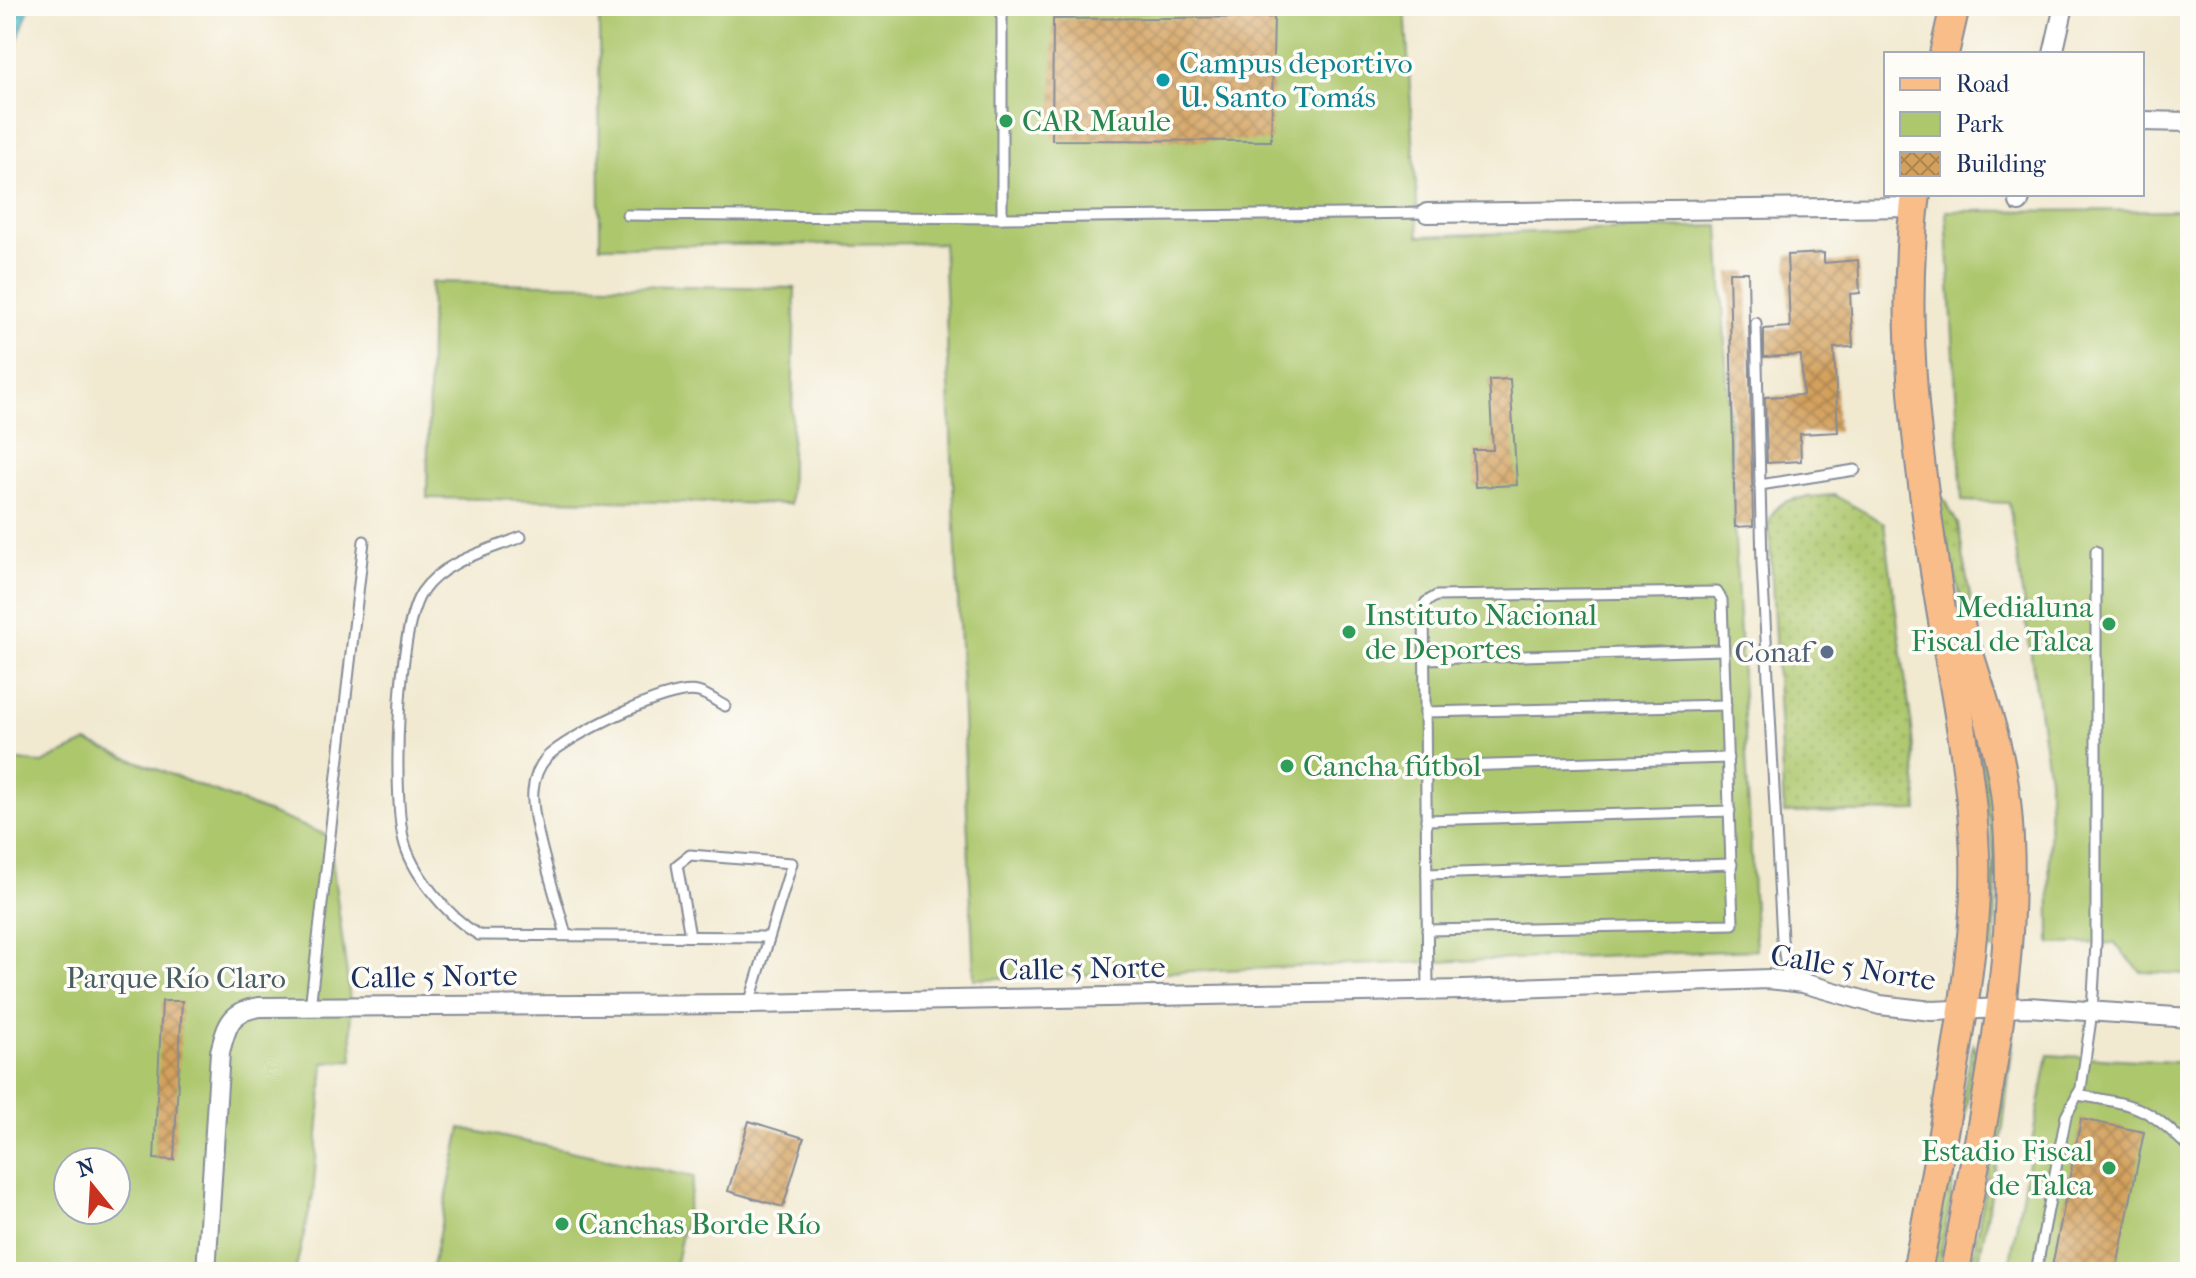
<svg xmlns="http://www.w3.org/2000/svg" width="2196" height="1278" font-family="'IM FELL French Canon',serif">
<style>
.grass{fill:url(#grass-dots);stroke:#647b66;stroke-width:2}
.green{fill:#adc76d;stroke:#647b66;stroke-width:2;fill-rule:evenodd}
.water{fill:url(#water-rules);stroke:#387894;stroke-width:2}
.building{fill:url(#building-cross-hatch)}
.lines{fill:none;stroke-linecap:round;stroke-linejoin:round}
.lane-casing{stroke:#868c97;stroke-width:13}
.street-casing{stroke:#868c97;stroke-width:22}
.primary-casing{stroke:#868c97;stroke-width:32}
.lane{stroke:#fff;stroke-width:9}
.street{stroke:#fff;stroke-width:18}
.primary{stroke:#f8bd89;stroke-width:28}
.culture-dot{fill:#0f9aa8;stroke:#fdfcf7;stroke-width:3}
.leisure-dot{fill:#2e9e5b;stroke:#fdfcf7;stroke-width:3}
.service-dot{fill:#5c6f8a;stroke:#fdfcf7;stroke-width:3}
.labels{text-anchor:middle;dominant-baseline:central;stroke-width:7;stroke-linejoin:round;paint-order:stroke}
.culture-label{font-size:30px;fill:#0d838f;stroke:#fdfcf7;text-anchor:start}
.leisure-label{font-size:30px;fill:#27864d;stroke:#fdfcf7;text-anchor:start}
.service-label{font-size:30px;fill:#4e5e75;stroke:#fdfcf7;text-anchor:end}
.street-label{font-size:30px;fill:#1b2f5e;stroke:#fdfcf7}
.park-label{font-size:30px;fill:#475d62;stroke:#fdfcf7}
</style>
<defs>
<pattern id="grass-dots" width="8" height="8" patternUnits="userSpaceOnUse" patternTransform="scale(2)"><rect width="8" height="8" fill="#adc76d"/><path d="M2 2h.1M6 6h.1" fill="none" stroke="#94ab61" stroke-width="1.8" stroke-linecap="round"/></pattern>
<pattern id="water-rules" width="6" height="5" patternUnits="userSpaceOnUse" patternTransform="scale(2)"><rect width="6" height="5" fill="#54c2ca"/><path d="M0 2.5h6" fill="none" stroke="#459ea7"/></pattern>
<pattern id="building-cross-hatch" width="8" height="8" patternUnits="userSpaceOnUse" patternTransform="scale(2)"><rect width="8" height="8" fill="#d4a15d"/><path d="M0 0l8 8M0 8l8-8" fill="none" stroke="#ab8450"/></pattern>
</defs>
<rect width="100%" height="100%" fill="#fdfcf7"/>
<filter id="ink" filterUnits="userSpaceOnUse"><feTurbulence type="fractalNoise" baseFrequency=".0125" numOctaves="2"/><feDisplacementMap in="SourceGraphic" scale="16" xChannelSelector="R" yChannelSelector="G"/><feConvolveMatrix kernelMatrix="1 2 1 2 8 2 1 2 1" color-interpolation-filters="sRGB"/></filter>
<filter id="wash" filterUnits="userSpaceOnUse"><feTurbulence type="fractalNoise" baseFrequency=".006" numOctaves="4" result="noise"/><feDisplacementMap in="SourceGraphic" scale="32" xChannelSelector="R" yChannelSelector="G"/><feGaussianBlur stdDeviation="1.8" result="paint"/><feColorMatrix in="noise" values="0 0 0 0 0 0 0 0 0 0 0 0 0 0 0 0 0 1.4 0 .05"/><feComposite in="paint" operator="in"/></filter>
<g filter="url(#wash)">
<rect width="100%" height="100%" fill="#f1e9d0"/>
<g class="grass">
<path d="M1834,495L1884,523L1913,735L1918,811L1784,813L1769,522C1777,493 1809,498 1834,495Z"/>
<polygon points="1943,498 1958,524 1978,644 1972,643 1936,500"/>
<polygon points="1974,710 1997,810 1995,950 1989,949 1994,856"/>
<polygon points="2014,1033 2002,1135 1977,1272 1970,1272"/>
<polygon points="1973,1044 1976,1050 1938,1272 1928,1272"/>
</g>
<g class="green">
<polygon points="599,6 1405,6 1419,236 1719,226 1756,950 974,979 943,243 600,246"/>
<polygon points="2190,210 2190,974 2141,972 2114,943 2050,944 2049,778 2009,503 1962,501 1946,211"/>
<polygon points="431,282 795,288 790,504 427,498"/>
<path d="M87,742L329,836L349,991L353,1060L324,1063L313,1195L295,1272H6V760L42,763ZM68,1162H116V1210H68Z"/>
<polygon points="2048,1055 2190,1063 2190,1272 2008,1272"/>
<polygon points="461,1128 694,1177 674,1272 431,1272"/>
</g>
<polygon class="water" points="6,6 30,6 6,71"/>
<g id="blocks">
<g class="building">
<polygon points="1274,17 1271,141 1052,140 1053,19"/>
<polygon points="1824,253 1824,263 1858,260 1860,293 1850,294 1853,347 1834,348 1838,432 1800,434 1801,461 1767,463 1765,397 1803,395 1801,355 1764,357 1764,329 1790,327 1787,255"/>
<polygon points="1729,272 1748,272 1753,526 1735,527"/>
<polygon points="1510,379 1517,485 1475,487 1473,450 1493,450 1489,380"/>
<polygon points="162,1001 182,1001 174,1160 154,1159"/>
<polygon points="2081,1119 2144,1132 2116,1272 2051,1272"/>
<polygon points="749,1121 804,1138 783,1207 728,1191"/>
</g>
</g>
</g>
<g filter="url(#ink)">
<use href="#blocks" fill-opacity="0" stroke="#868c97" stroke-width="2"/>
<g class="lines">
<defs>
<g id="lane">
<polyline points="1002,6 1002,218 1427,213"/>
<polyline points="627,215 1002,218"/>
<polyline points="1756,323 1762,564 1782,939 1788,981"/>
<polyline points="1760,485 1855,470"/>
<path d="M521,537C487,551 443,561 422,592C397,628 393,791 403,837C410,872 449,918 479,935L769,937"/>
<polyline points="1425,659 1723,650"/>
<polyline points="1425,712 1726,705"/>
<polyline points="1426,767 1728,758"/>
<polyline points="1426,820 1730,811"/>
<polyline points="1427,874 1732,864"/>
<path d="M1427,930L1733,924L1722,600L1717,592L1436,596L1426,602L1424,607C1426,735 1426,862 1428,990"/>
<path d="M566,935C558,902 530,821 533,791C534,779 539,766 547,757C568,736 669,685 698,692C707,694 717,702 725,706"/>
<polyline points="690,936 677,865 690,855 792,863 749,1004"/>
<polyline points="310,1008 364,541"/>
<path d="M2077,1095C2136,1105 2147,1105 2189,1148"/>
<polyline points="2036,1272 2066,1116 2081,1088 2092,1012 2096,943 2096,551"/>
</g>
<g id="street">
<polyline points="2053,54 2064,6"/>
<polyline points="2142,121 2190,122"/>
<polyline points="2019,202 2021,194"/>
<polyline points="1427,213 1915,207"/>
<path d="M206,1272L220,1052C227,1025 230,1011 260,1007L749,1004L1462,990L1769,979L1803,983L1880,1005L1932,1011L2028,1007L2190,1018"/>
</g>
<g id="primary">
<polyline points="1944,54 1955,6"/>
<path d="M1916,194C1899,327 1918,459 1938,591C1952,678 1971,765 1975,854C1977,906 1970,958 1963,1010C1950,1098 1934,1185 1917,1272"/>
<path d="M1955,1272C1981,1120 2023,956 2006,801C2000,742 1977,682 1960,625"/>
</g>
</defs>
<use href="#lane" class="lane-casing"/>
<use href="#street" class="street-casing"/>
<use href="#primary" class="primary-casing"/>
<use href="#lane" class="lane"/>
<use href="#street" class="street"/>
<use href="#primary" class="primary"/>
</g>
</g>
<circle class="culture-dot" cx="1163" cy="80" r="8"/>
<g class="leisure-dot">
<circle cx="1006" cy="121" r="8"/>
<circle cx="2109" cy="624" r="8"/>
<circle cx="1349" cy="632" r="8"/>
<circle cx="1287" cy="766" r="8"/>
<circle cx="2109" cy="1168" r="8"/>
<circle cx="562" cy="1224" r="8"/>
</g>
<circle class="service-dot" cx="1827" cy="652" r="8"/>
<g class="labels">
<g class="culture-label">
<text x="1179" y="63">Campus deportivo<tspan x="1179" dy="34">U. Santo Tomás</tspan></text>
</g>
<g class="leisure-label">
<text x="1022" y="121">CAR Maule</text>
<text x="2093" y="607" text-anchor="end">Medialuna<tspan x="2093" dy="34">Fiscal de Talca</tspan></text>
<text x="1365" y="615">Instituto Nacional<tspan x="1365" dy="34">de Deportes</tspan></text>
<text x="1303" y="766">Cancha fútbol</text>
<text x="2093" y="1151" text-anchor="end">Estadio Fiscal<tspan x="2093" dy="34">de Talca</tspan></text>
<text x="578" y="1224">Canchas Borde Río</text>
</g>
<g class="service-label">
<text x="1811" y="652">Conaf</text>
</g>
<g class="street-label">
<text transform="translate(1853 968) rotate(9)">Calle 5 Norte</text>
<text transform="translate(1082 969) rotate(-1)">Calle 5 Norte</text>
<text transform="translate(434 977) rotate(-1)">Calle 5 Norte</text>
</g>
<g class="park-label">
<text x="176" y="978">Parque Río Claro</text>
</g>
</g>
<rect width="2196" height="1278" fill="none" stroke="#fdfcf7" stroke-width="32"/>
<rect x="1884" y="52" width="260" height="144" fill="#fdfcf7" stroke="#a3aaba" stroke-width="2"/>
<rect x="1900" y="78" width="40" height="12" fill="#f8bd89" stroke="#a3aaba" stroke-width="2"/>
<text x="1956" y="92" font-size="24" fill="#1b2f5e">Road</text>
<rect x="1900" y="112" width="40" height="24" fill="#adc76d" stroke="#a3aaba" stroke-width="2"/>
<text x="1956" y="132" font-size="24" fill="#1b2f5e">Park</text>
<rect x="1900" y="152" width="40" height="24" fill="url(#building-cross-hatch)" stroke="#a3aaba" stroke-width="2"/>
<text x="1956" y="172" font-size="24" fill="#1b2f5e">Building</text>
<g transform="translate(92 1186) rotate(342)"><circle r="38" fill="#fdfcf7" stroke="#a3aaba" stroke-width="2"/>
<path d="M0-6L14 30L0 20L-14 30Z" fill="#c8321e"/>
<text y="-12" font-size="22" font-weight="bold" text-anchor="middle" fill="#1b2f5e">N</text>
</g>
</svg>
